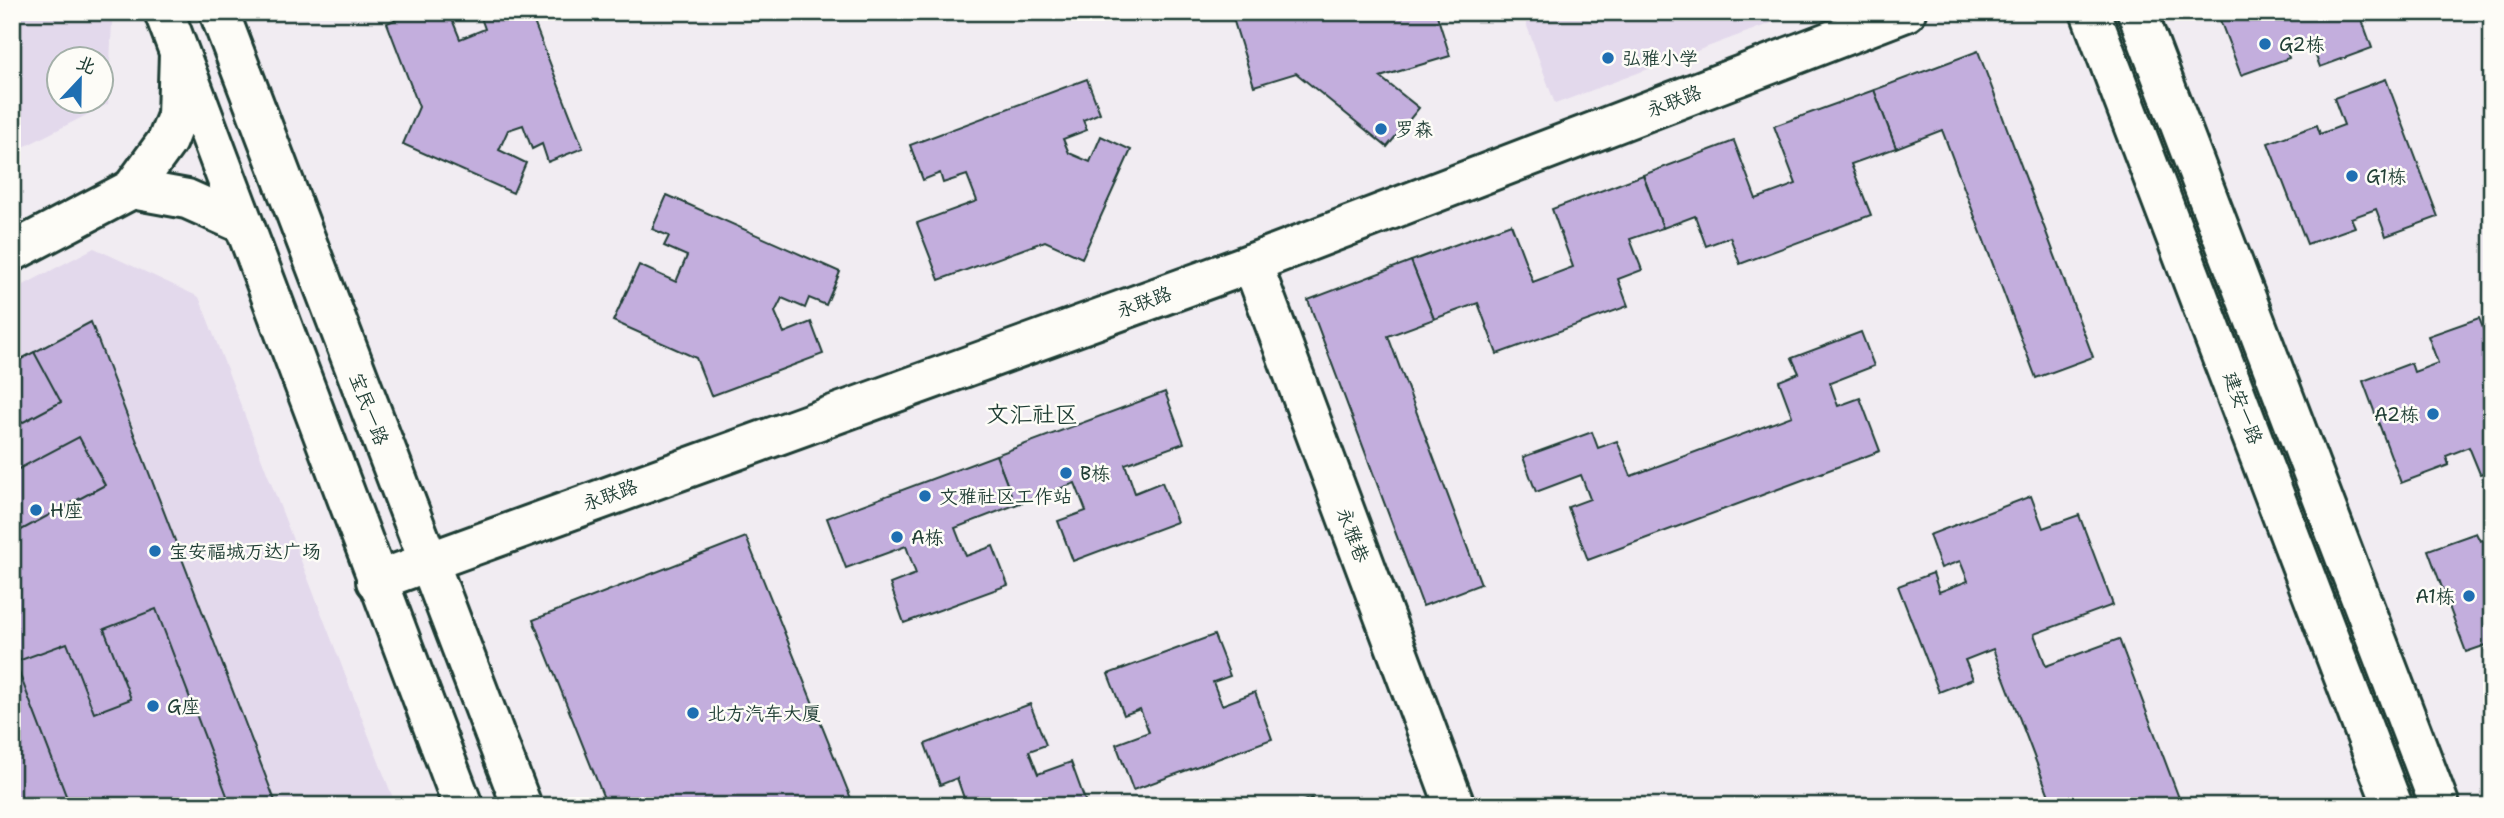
<svg xmlns="http://www.w3.org/2000/svg" width="2504" height="818" font-family="'Shantell Sans','LXGW WenKai TC',sans-serif">
<style>
.built{fill:#e3d9ec;fill-rule:evenodd}
.building{fill:#c3aedd;stroke:#1f3d34;stroke-width:2}
.lines{fill:none;stroke-linecap:round;stroke-linejoin:round}
.minor-casing{stroke:#1f3d34;stroke-width:44}
.major-casing{stroke:#1f3d34;stroke-width:44}
.minor{stroke:#fdfcf7;stroke-width:38}
.major{stroke:#fdfcf7;stroke-width:38}
.poi-dot{fill:#1f6fb2;stroke:#fdfcf7;stroke-width:2.5}
.labels{text-anchor:middle;dominant-baseline:central;stroke-width:5;stroke-linejoin:round;paint-order:stroke}
.poi-label{font-size:19px;fill:#1f3d34;stroke:#fdfcf7;text-anchor:start}
.street-label{font-size:19px;fill:#1f3d34;stroke:#fdfcf7}
.quarter-label{font-size:23px;fill:#1f3d34;stroke:#fdfcf7}
</style>
<rect width="100%" height="100%" fill="#f1ecf2"/>
<filter id="ink" filterUnits="userSpaceOnUse"><feTurbulence type="fractalNoise" baseFrequency=".0143" numOctaves="2"/><feDisplacementMap in="SourceGraphic" scale="14" xChannelSelector="R" yChannelSelector="G"/><feConvolveMatrix kernelMatrix="1 2 1 2 8 2 1 2 1" color-interpolation-filters="sRGB"/></filter>
<g filter="url(#ink)">
<g class="built">
<path d="M12,12H108L112,22L108,104L12,153ZM60,60H102V102H60Z"/>
<polygon points="1522,12 1801,12 1555,104"/>
<polygon points="94,248 199,297 396,806 12,806 12,291"/>
</g>
<g class="building">
<polygon points="414,12 449,12 460,39 485,29 479,12 530,12 583,148 548,162 542,144 532,149 523,125 508,130 499,150 526,163 513,193 403,144 419,107 387,23"/>
<polygon points="1231,12 1436,12 1450,56 1380,77 1419,108 1387,147 1296,73 1254,86"/>
<polygon points="2217,12 2359,12 2372,48 2320,67 2310,40 2286,49 2289,58 2241,75"/>
<polygon points="1978,51 2093,357 2036,378 1942,130 1896,148 1874,90"/>
<polygon points="1087,79 1100,113 1083,120 1087,130 1063,139 1069,153 1090,162 1101,136 1131,150 1082,258 1045,241 939,280 917,223 977,201 967,175 943,183 940,173 923,180 910,145"/>
<polygon points="2386,79 2438,217 2386,236 2376,209 2351,218 2355,227 2307,244 2268,143 2317,125 2320,134 2344,125 2334,98"/>
<polygon points="1874,90 1896,148 1851,164 1871,215 1740,264 1730,237 1706,246 1695,216 1663,228 1643,175 1734,141 1756,199 1796,184 1774,126"/>
<polygon points="1643,175 1663,228 1630,239 1642,270 1618,279 1628,306 1497,354 1478,303 1434,319 1411,261 1511,224 1533,282 1573,267 1552,209"/>
<polygon points="667,195 840,272 826,305 809,298 805,308 782,298 775,312 784,333 811,322 823,354 711,396 696,358 613,321 639,265 676,282 687,256 664,246 669,236 652,229"/>
<polygon points="1411,261 1434,319 1388,336 1481,584 1423,606 1308,300"/>
<polygon points="2479,318 2492,351 2492,470 2480,474 2469,447 2446,456 2449,465 2401,483 2363,381 2411,363 2414,372 2438,363 2428,336"/>
<polygon points="91,322 277,806 12,806 12,364"/>
<polygon points="1861,332 1874,366 1830,383 1838,406 1860,398 1880,451 1588,560 1568,507 1590,499 1581,475 1536,492 1523,457 1592,432 1598,448 1617,441 1631,476 1792,416 1779,381 1799,373 1792,358"/>
<polygon points="34,352 61,402 12,428 12,364"/>
<polygon points="1165,392 1184,443 1125,464 1135,493 1162,482 1177,522 1073,561 1058,521 1086,511 1075,483 1015,505 996,455"/>
<polygon points="79,437 105,485 12,535 12,470 13,472"/>
<polygon points="996,455 1015,505 955,528 966,556 993,546 1008,585 904,623 890,584 916,574 906,546 846,568 827,518"/>
<polygon points="2031,496 2043,528 2079,515 2113,605 2034,634 2046,666 2119,639 2182,806 2053,806 1993,649 1965,660 1973,679 1939,692 1898,586 1933,573 1939,592 1968,581 1960,561 1941,568 1929,535"/>
<polygon points="2476,533 2480,541 2492,537 2492,643 2466,652 2428,550"/>
<polygon points="746,537 854,806 607,806 533,620"/>
<polygon points="156,609 231,806 70,806 15,662 67,643 94,713 131,699 104,629"/>
<polygon points="1214,635 1230,676 1213,682 1222,705 1255,692 1272,739 1133,790 1116,744 1149,732 1140,709 1124,715 1108,674"/>
<polygon points="1030,704 1046,745 1029,751 1038,774 1071,762 1087,806 952,806 965,801 957,778 940,785 925,744"/>
<polygon points="1312,798 1314,806 1292,806"/>
</g>
<g class="lines">
<defs>
<g id="minor">
<polyline points="179,53 177,116 167,141 132,189 187,199 243,224"/>
<polyline points="12,252 132,189"/>
<polyline points="1252,263 1455,806"/>
<polyline points="376,581 1252,263 1906,12"/>
</g>
<g id="major">
<polyline points="164,12 463,806"/>
<polyline points="219,12 522,806"/>
<polyline points="2090,12 2393,806"/>
<polyline points="2137,12 2440,806"/>
</g>
</defs>
<use href="#minor" class="minor-casing"/>
<use href="#major" class="major-casing"/>
<use href="#minor" class="minor"/>
<use href="#major" class="major"/>
</g>
</g>
<g class="poi-dot">
<circle cx="2265" cy="44" r="7"/>
<circle cx="1608" cy="58" r="7"/>
<circle cx="1381" cy="129" r="7"/>
<circle cx="2352" cy="176" r="7"/>
<circle cx="2433" cy="414" r="7"/>
<circle cx="1066" cy="473" r="7"/>
<circle cx="925" cy="496" r="7"/>
<circle cx="36" cy="510" r="7"/>
<circle cx="897" cy="537" r="7"/>
<circle cx="155" cy="551" r="7"/>
<circle cx="2469" cy="596" r="7"/>
<circle cx="153" cy="706" r="7"/>
<circle cx="693" cy="713" r="7"/>
</g>
<g class="labels">
<g class="poi-label">
<text x="2279" y="44">G2栋</text>
<text x="1622" y="58">弘雅小学</text>
<text x="1395" y="129">罗森</text>
<text x="2366" y="176">G1栋</text>
<text x="2419" y="414" text-anchor="end">A2栋</text>
<text x="1080" y="473">B栋</text>
<text x="939" y="496">文雅社区工作站</text>
<text x="50" y="510">H座</text>
<text x="911" y="537">A栋</text>
<text x="169" y="551">宝安福城万达广场</text>
<text x="2455" y="596" text-anchor="end">A1栋</text>
<text x="167" y="706">G座</text>
<text x="707" y="713">北方汽车大厦</text>
</g>
<g class="street-label">
<text transform="translate(1674 101) rotate(-21)">永联路</text>
<text transform="translate(1144 302) rotate(-20)">永联路</text>
<text transform="translate(2243 408) rotate(69)">建安一路</text>
<text transform="translate(369 409) rotate(69)">宝民一路</text>
<text transform="translate(610 495) rotate(-20)">永联路</text>
<text transform="translate(1353 535) rotate(69)">永雅巷</text>
</g>
<g class="quarter-label">
<text x="1032" y="414">文汇社区</text>
</g>
</g>
<rect width="2504" height="818" fill="none" stroke="#fdfcf7" stroke-width="42"/>
<rect x="21" y="21" width="2462" height="776" fill="none" stroke="#1f3d34" stroke-width="2.5" filter="url(#ink)"/>
<g transform="translate(80 80) rotate(22)"><circle r="33" fill="#fdfcf7" stroke="#a4b0a9" stroke-width="2"/>
<path d="M0-5L12 26L0 18L-12 26Z" fill="#1f6fb2"/>
<text y="-10" font-size="19" font-weight="bold" text-anchor="middle" fill="#1f3d34">北</text>
</g>
</svg>
